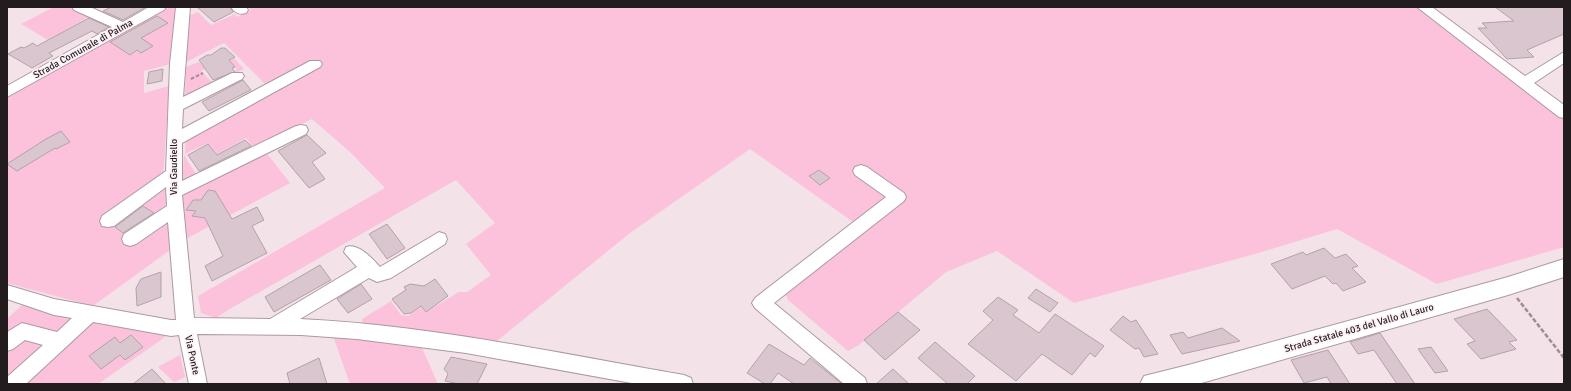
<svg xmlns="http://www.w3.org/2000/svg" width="1571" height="391" font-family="Signika,sans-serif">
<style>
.green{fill:#fcc1db}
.building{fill:#d9c6ce;stroke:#b3a2a9}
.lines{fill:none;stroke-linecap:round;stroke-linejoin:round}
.minor-casing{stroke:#ab9aa1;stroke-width:2}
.major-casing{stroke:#ab9aa1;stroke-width:2}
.path-far1{stroke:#9b8e93;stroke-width:2;stroke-dasharray:3.5 2;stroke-linecap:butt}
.path{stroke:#9b8e93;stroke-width:2.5;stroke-dasharray:4.5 2;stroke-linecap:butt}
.minor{fill:#fff;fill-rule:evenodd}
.major{fill:#fff;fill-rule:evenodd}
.labels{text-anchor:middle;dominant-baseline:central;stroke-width:3.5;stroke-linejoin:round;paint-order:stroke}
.street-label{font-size:10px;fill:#231c1f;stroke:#fdf1f6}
</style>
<rect width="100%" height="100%" fill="#f4e2e9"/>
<g class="green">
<polygon points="54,7 69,7 90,16 48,40 21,24"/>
<polygon points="169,7 174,7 178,39 174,63 144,71 144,93 169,86 163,179 111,225 129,237 167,218 170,250 93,306 7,283 7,96"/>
<polygon points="248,7 1426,7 1564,112 1564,247 1437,284 1337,229 1255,254 1074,303 997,251 946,272 859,345 848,351 788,300 785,292 856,224 750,149 630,233 492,345 363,326 362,319 391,301 401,315 408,316 421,307 426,312 459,292 467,292 491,275 466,244 495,223 456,180 228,310 216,318 201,313 198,296 385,188 350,152 312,119 253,148 246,138 217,154 208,143 185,154 186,137 272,91 224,43 186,62 186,17 198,12 211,25 235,14 237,17 251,10"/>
<polygon points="234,58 244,69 185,98 186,67 199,62 205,69 201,71 212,82 237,70 230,60"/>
<polygon points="265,151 290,183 182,241 178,195"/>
<polygon points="184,155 197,176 182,184"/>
<polygon points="165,188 167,210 158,216 141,204"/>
<polygon points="22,305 75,317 46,348 7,382 7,319"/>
<polygon points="89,319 168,335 98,384 20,384"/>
<polygon points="333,336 422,348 438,384 350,384"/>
<polygon points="180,355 185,377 174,382 158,367"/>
</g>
<g class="building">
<polygon points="111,7 142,7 144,8 123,20 103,11"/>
<polygon points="197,7 230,7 233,12 214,22"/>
<polygon points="1495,7 1564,7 1564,34 1527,50 1534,57 1507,59 1478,28 1487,28 1482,23 1514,21"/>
<polygon points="157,16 168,23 141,38 153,46 141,53 137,50 130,55 110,42"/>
<polygon points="89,18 109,27 97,34 92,31 49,53 53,56 32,68 8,54 21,47 24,48 33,43 37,46"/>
<polygon points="221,48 225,48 235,57 229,60 235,67 232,68 235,72 213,80 199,60 207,55 211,55"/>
<polygon points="163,69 162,81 147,84 149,72"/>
<polygon points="243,80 251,90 209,111 202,102"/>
<polygon points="61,131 70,142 56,149 55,148 17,171 7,164 46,139"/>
<polygon points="307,135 326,153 312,162 325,179 309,188 278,151"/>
<polygon points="245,140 251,146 199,171 188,155 208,144 217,155"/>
<polygon points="819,170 830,178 820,185 809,176"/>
<polygon points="208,190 215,191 232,219 257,207 264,220 252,226 267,253 212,281 205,266 223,256 205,218 192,216 196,211 186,210 193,200 201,200"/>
<polygon points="143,206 154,213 123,233 115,227"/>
<polygon points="387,224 405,248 387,259 369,234"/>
<polygon points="1324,248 1335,258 1346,254 1358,266 1352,268 1366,282 1343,291 1336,283 1333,284 1325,276 1292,289 1271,264 1303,252 1306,255"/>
<polygon points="320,265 331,280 274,312 265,297"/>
<polygon points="161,272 161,297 137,306 136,288 141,279"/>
<polygon points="435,279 448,296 426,312 421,306 411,313 404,314 392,299 406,290 404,287 410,284 424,286"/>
<polygon points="361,284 372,299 348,313 337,299"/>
<polygon points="1036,289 1058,303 1050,312 1028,298"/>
<polygon points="998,297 1018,310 1013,315 1039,333 1055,314 1104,346 1095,357 1090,353 1072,375 1042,354 1016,381 968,344 993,320 983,311"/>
<polygon points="1487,309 1517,340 1509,342 1516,349 1481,359 1467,344 1475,341 1454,319"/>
<polygon points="898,312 920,330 885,360 864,340"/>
<polygon points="1123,316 1131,322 1136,320 1158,354 1144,357 1139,348 1135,349 1110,330"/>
<polygon points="1222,328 1240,341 1182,354 1170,335 1183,332 1188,338"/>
<polygon points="1380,333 1415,384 1397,384 1374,350 1358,354 1350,342"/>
<polygon points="131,335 143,347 125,360 120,355 101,369 89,356 115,337 120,343"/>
<polygon points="935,342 975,376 967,384 948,384 918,358"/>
<polygon points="769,344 804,365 810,358 842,384 794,384 778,373 770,384 765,384 747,373"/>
<polygon points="1431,347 1448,371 1435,373 1418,349"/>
<polygon points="1328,350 1350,384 1331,384 1327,377 1304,383 1291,360"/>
<polygon points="451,357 487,364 477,384 459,384 445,381 448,374 444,369"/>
<polygon points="319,358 327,384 290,384 287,373"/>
<polygon points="152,369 166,384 133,384"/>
<polygon points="893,369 909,384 876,384"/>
</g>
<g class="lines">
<defs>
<g id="minor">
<polygon points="72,7 90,7 123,22 149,7 166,7 164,10 7,97 7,86 112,27 74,10"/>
<path d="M176,7H190L183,97L232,73H242L244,76L242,79L183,109L182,129L310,61H320L322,64L320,67L182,143V181L296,126L301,125L306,126L308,130L306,134L182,195L194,318L270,319L357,267L344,252L346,247C358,243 372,258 380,267L439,232L445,234L447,239L445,244L391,278L377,282L369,278L300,319C429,325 557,353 684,375L691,378L693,384H637L466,353L357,339L301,335L197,334L207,384H189L179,335L171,336L93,322L26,384H7V377L43,345L25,340L13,349L7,351V332L22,323L57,332L72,318L54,315L7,299V285L54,299L171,320H176L168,222L136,244L130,246L124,244L122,239L124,234L167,206L166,187L114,226L108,227L102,226L100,221L102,216L166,171L170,64Z"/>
<path d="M231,7H246L248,10L246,13C239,15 235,13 231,7Z"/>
<polygon points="1417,7 1432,7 1525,76 1564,52 1564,63 1534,83 1564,105 1564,118 1559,117"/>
<polygon points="861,165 867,167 904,193 906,197 904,201 774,303 865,378 867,384 844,384 755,308 752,303 755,298 886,197 855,175 853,171 855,167"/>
</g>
<polygon id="major" points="1564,259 1564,277 1508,295 1198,384 1140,384 1144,376 1192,364 1508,277"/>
</defs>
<use href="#minor" class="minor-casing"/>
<use href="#major" class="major-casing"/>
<polyline class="path-far1" points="191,79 203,73"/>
<polyline class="path" points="1517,298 1564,358"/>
<use href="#minor" class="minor"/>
<use href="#major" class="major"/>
</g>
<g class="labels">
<g class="street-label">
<text transform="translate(83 49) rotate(-29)">Strada Comunale di Palma</text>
<text transform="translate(174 167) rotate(-90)">Via Gaudiello</text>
<text transform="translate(1359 328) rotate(-16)">Strada Statale 403 del Vallo di Lauro</text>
<text transform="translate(192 355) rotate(78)">Via Ponte</text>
</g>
</g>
<rect width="1571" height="391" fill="none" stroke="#231c1f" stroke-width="16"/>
</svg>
